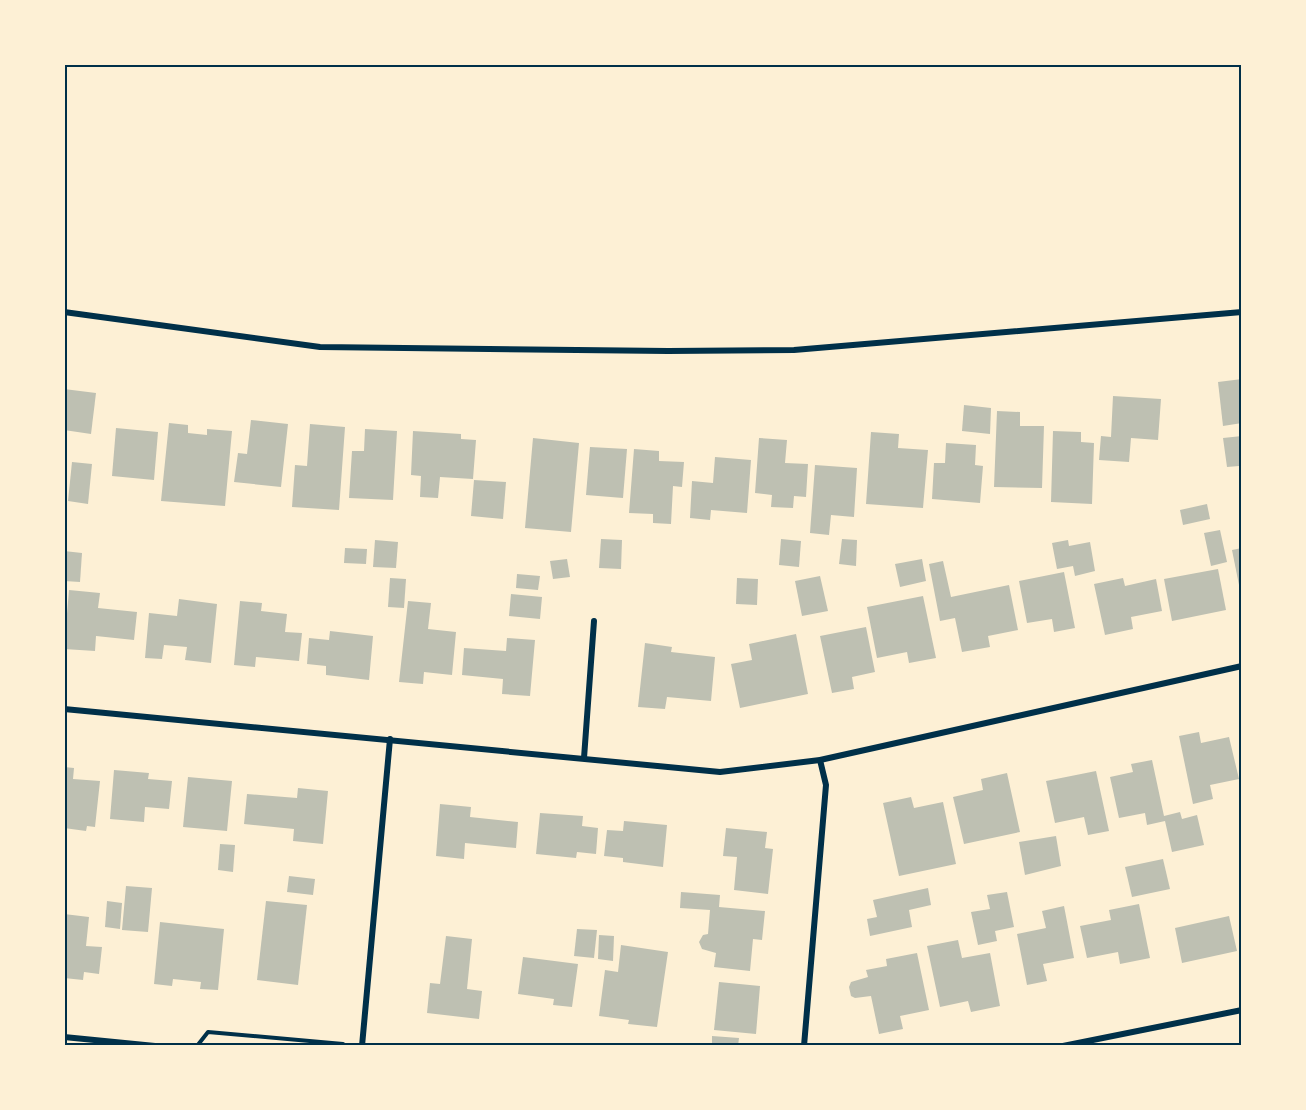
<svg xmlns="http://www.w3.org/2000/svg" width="1306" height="1110" font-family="Montserrat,sans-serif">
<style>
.building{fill:#bec0b2}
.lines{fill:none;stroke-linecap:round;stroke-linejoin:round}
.path{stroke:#003049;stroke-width:4}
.minor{stroke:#003049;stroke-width:6}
.neatline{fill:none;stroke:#003049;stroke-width:2}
</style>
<rect width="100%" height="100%" fill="#fdf0d5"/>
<g class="building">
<polygon points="1242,379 1242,423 1223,426 1218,382"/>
<polygon points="64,389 96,393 91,434 64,430"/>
<polygon points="1113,396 1161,399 1158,440 1131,438 1129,462 1099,460 1101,436 1111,437"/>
<polygon points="964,405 991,408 990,434 962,431"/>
<polygon points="997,411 1020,412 1020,426 1044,426 1042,488 994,487"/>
<polygon points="251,420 288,424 281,487 234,482 238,453 247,454"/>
<polygon points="169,423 188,425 188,433 207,435 207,429 232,431 225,506 161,501"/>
<polygon points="310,424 345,427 339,510 292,507 295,465 307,466"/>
<polygon points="116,428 158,432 154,480 112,476"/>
<polygon points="365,429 397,431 393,500 349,498 352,451 364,451"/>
<polygon points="413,431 461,434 461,439 476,440 473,479 440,477 438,498 420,497 421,476 411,475"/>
<polygon points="1053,431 1081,432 1081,442 1094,443 1092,504 1051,502"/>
<polygon points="871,432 899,434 898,448 928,450 923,508 866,504"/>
<polygon points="1242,436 1242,475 1240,475 1239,466 1227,467 1223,438"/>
<polygon points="533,438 579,443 571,532 525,528"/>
<polygon points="759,438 787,440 785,463 808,464 806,497 794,496 793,508 771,507 772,495 755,493"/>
<polygon points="946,443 976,445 975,465 983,466 980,503 932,499 934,463 945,463"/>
<polygon points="590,447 627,449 623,498 586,495"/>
<polygon points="634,449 659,451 659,461 684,462 682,487 673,486 671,524 653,523 653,514 629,513"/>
<polygon points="715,457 751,460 747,513 711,510 710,520 690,518 692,481 713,483"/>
<polygon points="72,462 92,464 88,504 68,501"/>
<polygon points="815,465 857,468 854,517 831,515 829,535 810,533"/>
<polygon points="474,480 506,482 503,519 471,516"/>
<polygon points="1207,504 1210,519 1183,525 1180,510"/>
<polygon points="1220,530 1227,562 1211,566 1204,533"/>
<polygon points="601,539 622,540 621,569 599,568"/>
<polygon points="781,539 801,541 799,567 779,565"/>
<polygon points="842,539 857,540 856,566 839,564"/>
<polygon points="375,540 398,542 396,568 373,567"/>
<polygon points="1068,540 1069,546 1090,542 1095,571 1075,576 1073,566 1057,569 1052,543"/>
<polygon points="345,548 367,549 366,564 344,563"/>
<polygon points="1242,548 1242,590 1240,590 1232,550"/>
<polygon points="64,551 82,553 80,582 64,581"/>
<polygon points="567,559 570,577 553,579 550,561"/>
<polygon points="922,559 926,581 900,587 895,564"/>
<polygon points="943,561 951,597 1009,585 1018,630 988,636 990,647 962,652 955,618 940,621 929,564"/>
<polygon points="1218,569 1226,610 1172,621 1164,579"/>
<polygon points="1064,572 1075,628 1054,632 1052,619 1027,623 1019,581"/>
<polygon points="517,574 540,576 538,590 516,588"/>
<polygon points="820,576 828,611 802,616 795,581"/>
<polygon points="390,578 406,579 404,608 388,607"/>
<polygon points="737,578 758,579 757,605 736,604"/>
<polygon points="1123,578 1125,586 1156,579 1162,611 1131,617 1133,629 1105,635 1094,584"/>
<polygon points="69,590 100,593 98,608 137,612 134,640 96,636 95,651 64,649"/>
<polygon points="511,594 542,597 540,619 509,616"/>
<polygon points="923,596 936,658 909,663 907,652 877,658 867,607"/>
<polygon points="179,599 217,604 211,663 185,660 187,647 164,645 162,659 145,658 149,613 177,616"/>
<polygon points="240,601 262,603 261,611 287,614 285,632 302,633 299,661 256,657 255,667 234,665"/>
<polygon points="408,601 431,603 428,629 456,632 452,675 424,672 423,684 399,682"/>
<polygon points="866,627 875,672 852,677 854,689 832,693 820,636"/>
<polygon points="330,631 373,636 369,680 326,675 326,666 307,664 309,638 329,640"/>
<polygon points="796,634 808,694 740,708 731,664 752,660 749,644"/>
<polygon points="507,638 535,640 530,696 502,694 503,679 462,675 464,648 506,651"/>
<polygon points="645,643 672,647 671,652 715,657 711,701 667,697 665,709 638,707"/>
<polygon points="1199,732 1201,743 1229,737 1239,779 1210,785 1213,799 1193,804 1179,736"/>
<polygon points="1152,760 1164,816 1180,812 1182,819 1197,815 1204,845 1172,852 1165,821 1147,825 1145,813 1119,818 1110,777 1133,772 1131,764"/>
<polygon points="64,767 74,768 73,779 100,781 95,827 87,826 86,831 64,828"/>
<polygon points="114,770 149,773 148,779 172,781 169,809 145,807 144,822 110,819"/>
<polygon points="1096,771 1109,831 1088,835 1084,817 1055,823 1046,781"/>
<polygon points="1007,773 1020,832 964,844 953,797 983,790 981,779"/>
<polygon points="188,777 232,781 227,831 183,827"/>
<polygon points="298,788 328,791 323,844 293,841 294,829 244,824 247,794 297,798"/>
<polygon points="911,797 914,808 943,802 956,864 899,876 883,803"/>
<polygon points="440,804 471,807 470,817 518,822 516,848 465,843 464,859 436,856"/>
<polygon points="540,813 583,816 582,826 598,828 596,854 577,852 576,858 536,854"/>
<polygon points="624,821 667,825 663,867 623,862 623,858 604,856 607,830 623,831"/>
<polygon points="726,828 767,832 765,848 773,849 768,894 734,890 737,857 723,856"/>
<polygon points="1056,836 1061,866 1025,875 1019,842"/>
<polygon points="220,844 235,845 233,872 218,870"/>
<polygon points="1163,859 1170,889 1132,897 1125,867"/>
<polygon points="289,876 315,879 313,895 287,892"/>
<polygon points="126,886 152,888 148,932 122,930"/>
<polygon points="928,888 931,905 909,910 912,927 870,936 867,919 877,917 873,900"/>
<polygon points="681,892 720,895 719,907 765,911 762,940 753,939 750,971 714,967 716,953 702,949 699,942 703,935 708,934 710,910 680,908"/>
<polygon points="1007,892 1014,927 995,931 997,941 978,945 971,912 990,909 987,895"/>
<polygon points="107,901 122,903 120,929 105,927"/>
<polygon points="266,901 307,905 298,985 257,980"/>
<polygon points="1139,904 1150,958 1120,964 1118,952 1087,958 1080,926 1111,920 1109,910"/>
<polygon points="1064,906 1074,958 1043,964 1047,981 1027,985 1017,934 1046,928 1042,911"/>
<polygon points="64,914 89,917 86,946 102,947 99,974 84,972 83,980 64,978"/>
<polygon points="1229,916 1237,951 1182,963 1175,928"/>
<polygon points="160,922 224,929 218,990 200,989 201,982 173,979 172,986 154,984"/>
<polygon points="577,929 597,930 594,958 574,956"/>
<polygon points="599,935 614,936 613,961 598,959"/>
<polygon points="446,936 472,939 467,989 482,991 479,1019 427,1013 430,983 440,984"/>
<polygon points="958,940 962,958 990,953 1000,1006 971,1012 968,1001 940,1007 927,946"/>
<polygon points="621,945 668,952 657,1027 628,1024 629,1020 599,1016 605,970 618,972"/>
<polygon points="917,953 929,1010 900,1016 903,1029 879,1034 871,996 855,998 851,996 849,987 851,982 868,977 866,970 887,966 886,959"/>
<polygon points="523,957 578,964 572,1007 553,1005 554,999 518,994"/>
<polygon points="719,982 760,986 756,1034 714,1030"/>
<polygon points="712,1036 739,1038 738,1046 712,1046"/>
</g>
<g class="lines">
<polyline class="path" points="197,1046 208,1032 343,1044"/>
<g class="minor">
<polyline points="64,312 320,347 668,351 794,350 1242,312"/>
<polyline points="64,709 720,772 820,760 1242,666"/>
<polyline points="584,758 594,621"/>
<polyline points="64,1037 155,1046"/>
<polyline points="362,1046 390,739"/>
<polyline points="804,1046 826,785 820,760"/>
<polyline points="1063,1046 1242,1010"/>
</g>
</g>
<rect width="1306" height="1110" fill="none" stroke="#fdf0d5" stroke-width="132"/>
<rect x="66" y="66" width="1174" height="978" class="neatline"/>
</svg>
